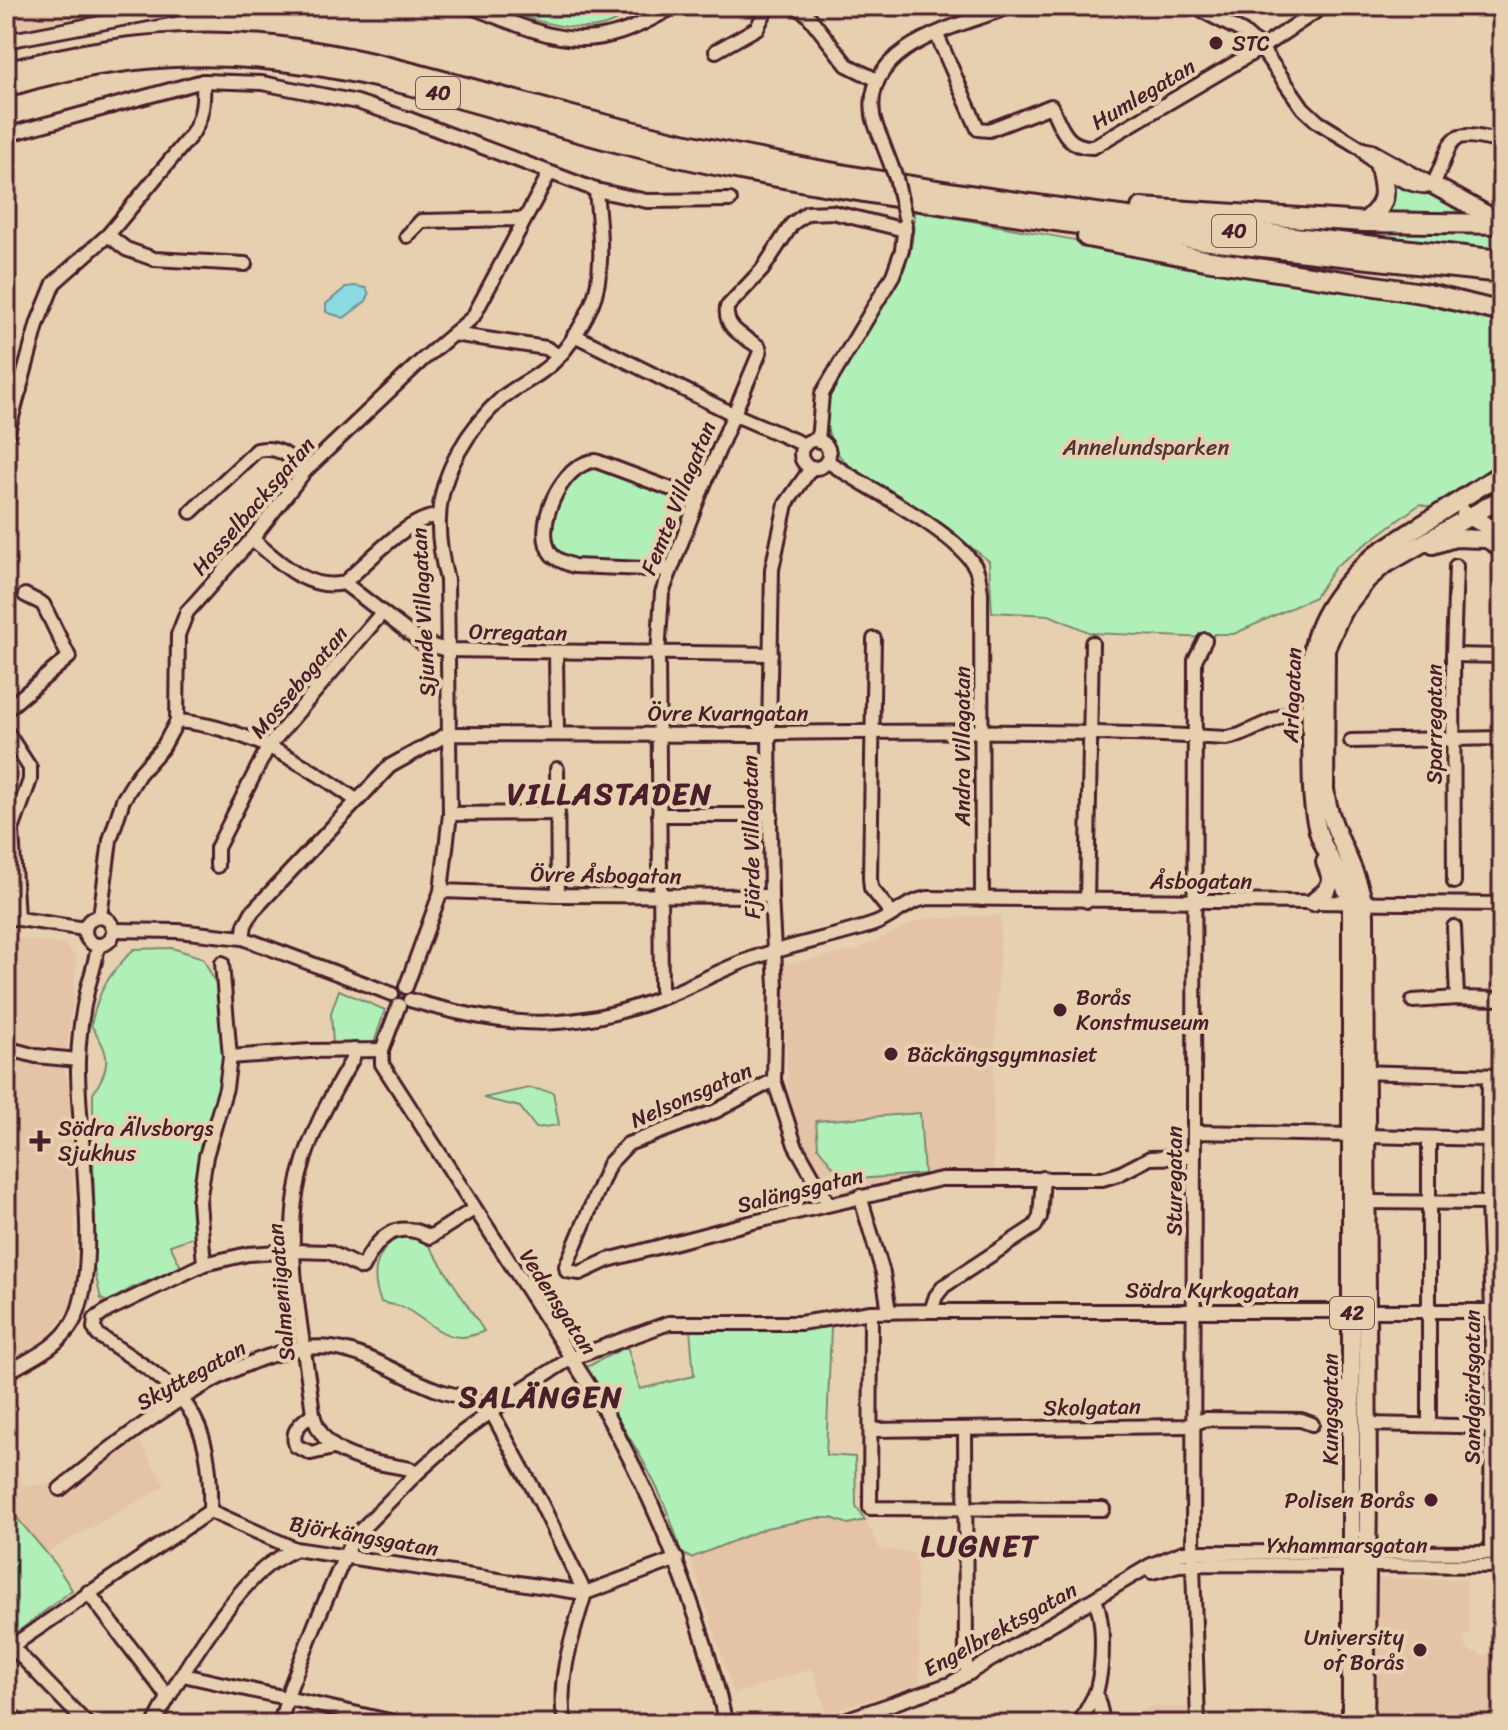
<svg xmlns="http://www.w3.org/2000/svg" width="1508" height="1730" font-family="Sriracha,sans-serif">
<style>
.built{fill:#e4c3a7}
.green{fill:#b0f0b8;stroke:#7d8872;stroke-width:2}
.water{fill:#8bdce2;stroke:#719099;stroke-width:2}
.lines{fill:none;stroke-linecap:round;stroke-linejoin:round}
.minor-casing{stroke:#4a1f2b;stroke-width:18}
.major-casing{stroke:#4a1f2b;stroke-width:22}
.highway-casing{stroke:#4a1f2b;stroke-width:24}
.minor{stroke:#e6d0af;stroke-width:12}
.major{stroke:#e6d0af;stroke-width:16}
.highway{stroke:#e6d0af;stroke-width:18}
.minor-bridge-casing{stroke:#4a1f2b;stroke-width:18;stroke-linecap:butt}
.minor-bridge{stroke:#e6d0af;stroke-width:12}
.poi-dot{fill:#4a1f2b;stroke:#e6d0af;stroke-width:3}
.labels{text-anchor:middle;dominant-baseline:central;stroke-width:8;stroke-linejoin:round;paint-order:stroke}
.shield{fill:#e6d0af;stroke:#795453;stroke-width:2}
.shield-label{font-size:20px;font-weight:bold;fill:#4a1f2b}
.poi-label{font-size:22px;fill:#4a1f2b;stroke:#e6d0af;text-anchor:start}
.street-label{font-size:22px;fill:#4a1f2b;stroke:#e6d0af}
.park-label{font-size:22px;fill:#543439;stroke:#e6d0af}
.district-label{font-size:30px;font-weight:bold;letter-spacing:2px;fill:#4a1f2b;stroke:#e6d0af}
</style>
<rect width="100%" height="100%" fill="#e6d0af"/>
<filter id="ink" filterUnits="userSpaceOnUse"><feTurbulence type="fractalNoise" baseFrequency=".0125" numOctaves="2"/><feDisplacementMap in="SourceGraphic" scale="16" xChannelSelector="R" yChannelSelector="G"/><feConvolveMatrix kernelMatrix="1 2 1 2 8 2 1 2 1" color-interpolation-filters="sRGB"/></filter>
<g filter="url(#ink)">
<g class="built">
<polygon points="6,6 120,6 6,34"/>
<polygon points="1001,915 993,1087 993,1170 934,1175 834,1194 807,1160 789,1118 783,965 854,951 922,919"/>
<polygon points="6,936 64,945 76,956 74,994 64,1067 72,1103 75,1287 68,1310 55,1328 61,1351 6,1389"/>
<polygon points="129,1424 165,1486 46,1553 6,1505 6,1455 25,1486 65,1483"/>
<polygon points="816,1518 832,1518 848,1524 865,1520 880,1549 916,1553 920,1684 827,1713 813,1668 734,1694 691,1558 750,1533"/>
<polygon points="1375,1578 1466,1580 1470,1631 1464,1637 1464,1645 1470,1652 1479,1652 1480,1656 1487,1655 1492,1648 1502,1648 1502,1724 1426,1724 1425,1717 1370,1717 1371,1609 1375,1609"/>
<polygon points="1149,1707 1187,1707 1188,1724 1105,1724 1105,1717 1137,1717"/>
</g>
<g class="green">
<path d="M501,6H645C632,12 619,20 605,25C577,34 526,20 501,6Z"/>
<polygon points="1387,175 1408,187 1423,194 1434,193 1478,215 1383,214"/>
<path d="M914,211C1006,226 1098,246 1191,260C1295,277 1402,287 1502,321V460L1431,508L1420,504L1336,566L1315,597L1234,634H1215L1211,638L1091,633L1049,615L992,612L989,561L953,533L847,464C828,446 822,420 830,395L903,272C912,251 914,233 914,211Z"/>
<polygon points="1208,218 1502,233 1502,252"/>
<polygon points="588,464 690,500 664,566 575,562 554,551 549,528 559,490"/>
<path d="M172,948L203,958L219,990L226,1051L222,1088L194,1180L192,1202L194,1237L170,1245L181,1267L132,1288L107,1302L101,1299L94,1268L93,1094C112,1063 110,1055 91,1025C99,989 108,975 134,949Z"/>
<polygon points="339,990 385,1010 374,1043 333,1044 331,1013"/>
<polygon points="529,1088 553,1092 559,1125 536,1128 520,1107 483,1098"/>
<polygon points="920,1113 924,1174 843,1180 818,1147 816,1121"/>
<path d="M399,1236H412L428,1244L484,1331C449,1348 434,1325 405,1308C398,1304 389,1305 381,1302C370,1275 374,1253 399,1236Z"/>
<path d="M831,1327L826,1455L855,1457L856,1506L865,1520L848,1524L832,1518H816L766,1528L691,1558L681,1553C664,1485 622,1425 585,1368L627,1346L640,1389L694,1376L690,1329Z"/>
<polygon points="6,1505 55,1563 72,1590 6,1641"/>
</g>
<polygon class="water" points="355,286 366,288 369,294 366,301 344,318 326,312 326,304 346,287"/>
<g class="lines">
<defs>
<g id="minor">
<path d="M468,6C512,21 559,48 607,36C632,31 654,17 676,6"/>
<polyline points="795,6 807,14 847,65 877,80"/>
<polyline points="1193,6 1243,32 1261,48 1303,108 1318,122 1362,149 1372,151 1433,185"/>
<path d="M937,35L978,129L989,130L1051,106C1061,127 1066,148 1093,147L1261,48L1324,6"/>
<polyline points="6,41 190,6"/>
<polyline points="716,51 757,28 768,6"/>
<polyline points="6,135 203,81 262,83 357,102 409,119 596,190 647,201 730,200"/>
<path d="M883,144C880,135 874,124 873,115C863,43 962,26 1012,6"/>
<path d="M1362,149C1373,166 1413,192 1433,185"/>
<path d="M1433,185C1456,137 1443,128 1502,142"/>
<polyline points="108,235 126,249 154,259 245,264"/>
<polyline points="407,236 421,221 524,219"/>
<polyline points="453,334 546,348 559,356"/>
<polyline points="574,335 733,414 805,445"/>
<polyline points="6,372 20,390"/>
<path d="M6,439L38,322L54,283L108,235L192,134C203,116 204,102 203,81"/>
<circle cx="815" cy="454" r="14"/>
<polyline points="818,441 822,394 893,275 902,250 905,224"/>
<path d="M827,461C865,487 947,527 972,562C979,570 979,581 981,592L982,899"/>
<polyline points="812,467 786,504 772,569 769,734 771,896 776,986 774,1080 795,1145 828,1203"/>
<path d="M191,512L257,450C280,445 289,457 305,471"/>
<path d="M252,539C278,560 307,592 344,583L422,643L447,650L771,654"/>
<polyline points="1483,539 1502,551"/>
<path d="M669,570L574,566C566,563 558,561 552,555C531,530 562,461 596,461L698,499"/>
<path d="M344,583C366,564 409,516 439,516"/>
<polyline points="874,639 870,878 871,888 892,914"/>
<polyline points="556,653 557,733"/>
<polyline points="1453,655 1502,656"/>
<polyline points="6,710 69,657 43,604 25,595"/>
<path d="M177,721C242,726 303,762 356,800"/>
<polyline points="6,731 30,768 30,780 12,830 17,918"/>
<polyline points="1351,741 1502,738"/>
<polyline points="557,769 558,895"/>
<polyline points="450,814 558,813"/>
<polyline points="659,815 771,815"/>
<polyline points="217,866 217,848 268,747 381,614"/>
<polyline points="1454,882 1453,655 1456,566"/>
<polyline points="441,891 558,895 771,896"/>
<polyline points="1087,901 1092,643"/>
<circle cx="99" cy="931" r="14"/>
<polyline points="6,917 85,929"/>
<polyline points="100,917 110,840 123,800 139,774 163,747 177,721 178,635 187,612 252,539 305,471 421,361 473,317 549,174"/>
<polyline points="1454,927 1457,998"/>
<polyline points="113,930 178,931 243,938 392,994"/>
<path d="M243,938L245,925L252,912L390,766L448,734L761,735L776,733C926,731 1077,730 1227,738L1240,735L1298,709"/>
<path d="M406,987L441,891L450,814L447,580C442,560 438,540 439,519C440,473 469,427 503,397C516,387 531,380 544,370C564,356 581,328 591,306C606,272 599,226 596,190"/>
<path d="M663,997L661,989L658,655L662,593L698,499L760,352L759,347C744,336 724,329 727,307L762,270L792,224L807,213L832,212L905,230"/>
<path d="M410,1000C503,1027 569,1034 661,998C693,986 723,968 756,957C795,944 835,937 874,924C894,917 906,901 928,898L1502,904"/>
<polyline points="1413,1001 1457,998 1502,999"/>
<path d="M399,1005L382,1050V1064L599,1401C657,1503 700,1609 726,1724"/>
<polyline points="6,1048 36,1056 78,1060"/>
<path d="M354,1050L353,1058C328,1101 304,1144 296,1194C285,1263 305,1345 313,1414C324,1460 371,1461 410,1469L416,1474"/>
<polyline points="230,1057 309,1051 382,1050"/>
<polyline points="1357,1072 1502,1076"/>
<polyline points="1489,1076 1488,1203 1492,1311 1491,1553"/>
<polyline points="774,1080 716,1111 628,1144 609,1164 566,1266 567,1271 580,1273 608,1260 749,1223 941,1179 1102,1179 1119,1174 1150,1158 1194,1157"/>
<polyline points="1194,1132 1353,1135"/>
<polyline points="1367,1136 1489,1139"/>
<polyline points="860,1196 883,1273 889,1312"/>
<polyline points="1367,1202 1488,1203"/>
<polyline points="204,1264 199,1202 206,1156 226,1088 230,1057 222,963"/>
<polyline points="931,1311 1492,1311"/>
<polyline points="871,1312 870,1508 1103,1509"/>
<path d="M6,1373C30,1359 59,1347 73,1322C103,1268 76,1126 78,1060C79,1036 82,1011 88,987C92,973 96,960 98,946"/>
<path d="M313,1414C301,1422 290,1431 296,1446L311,1453L333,1448"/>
<polyline points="1367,1424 1502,1427"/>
<polyline points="1429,1425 1429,1138"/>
<polyline points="965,1429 966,1667 970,1673"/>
<polyline points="871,1430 1187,1426 1206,1419 1301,1420 1312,1424"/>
<path d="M60,1489C123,1437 246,1338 332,1348C371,1353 403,1378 440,1391C455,1396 472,1398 487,1404L541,1503L585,1593"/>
<path d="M210,1511C213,1406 178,1388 98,1335L94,1328L95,1319L108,1310L204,1264L248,1254L294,1251L329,1252L362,1268C377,1238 395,1218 430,1237L474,1209"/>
<polyline points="210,1511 295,1549 585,1593"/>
<polyline points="1152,1572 1179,1565 1210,1564 1502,1566"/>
<polyline points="88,1592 168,1697"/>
<polyline points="11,1646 87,1724"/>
<polyline points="6,1650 210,1511"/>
<polyline points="183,1675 403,1724"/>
<polyline points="1096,1693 1101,1712 1100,1724"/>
<polyline points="6,1710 21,1724"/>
<polyline points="886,1721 887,1724"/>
<path d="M154,1724C178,1678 228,1597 268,1565C276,1559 286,1554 295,1549"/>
<polyline points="280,1724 290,1688 316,1622 353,1538 416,1474 463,1432 524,1388 570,1359 669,1323 800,1323 871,1312 931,1311 936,1296 944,1286 1035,1226 1040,1217 1043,1178"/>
<path d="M565,1724C556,1681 573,1634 585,1593L677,1559"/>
<polyline points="833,1724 950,1684 1151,1565 1183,1552 1502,1553"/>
<path d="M1080,1724C1084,1712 1093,1701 1097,1689C1103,1666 1105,1621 1095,1600"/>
<polyline points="1198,1724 1193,1564 1195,660 1205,640"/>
</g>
<g id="major">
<polyline points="1433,185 1502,223"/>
<polyline points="1465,514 1502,534"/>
<polyline points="1433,545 1455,538 1483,539"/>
<polyline points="1313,902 1326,891 1332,881 1325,862"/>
<path d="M1351,1724V903C1344,877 1325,856 1318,831C1310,801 1312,771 1311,740C1311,710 1308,678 1313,648C1319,612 1349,577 1376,554L1502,473"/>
<path d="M1365,1724L1368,1498L1365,916C1362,870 1330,835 1325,789L1326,649L1342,612L1367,580L1383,566L1502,498"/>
</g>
<g id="highway">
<path d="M6,72C88,49 178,37 263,45C349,53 432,78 516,101C606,126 698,148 791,165C1026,209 1264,234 1502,260"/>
<path d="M6,87C88,61 177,51 263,59C367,68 467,101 567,129C631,147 696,162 761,174C1006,219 1254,248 1502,273"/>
<polyline points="1141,208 1365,222 1502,224"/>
<path d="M1365,222C1388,204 1386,194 1380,167"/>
<polyline points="1087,237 1205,260 1428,294 1502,312"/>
</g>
</defs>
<use href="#minor" class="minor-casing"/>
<use href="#major" class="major-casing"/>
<use href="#highway" class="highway-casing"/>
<use href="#minor" class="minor"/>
<use href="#major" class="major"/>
<use href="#highway" class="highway"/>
<defs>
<polyline id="minor-bridge" points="883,144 896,178 905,217"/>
</defs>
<use href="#minor-bridge" class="minor-bridge-casing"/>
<use href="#minor-bridge" class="minor-bridge"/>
</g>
</g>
<g class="poi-dot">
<circle cx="1216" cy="43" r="8"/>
<circle cx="1060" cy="1010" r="8"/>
<circle cx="891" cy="1054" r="8"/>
<path d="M36 1129h8v8h8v8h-8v8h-8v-8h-8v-8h8z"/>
<circle cx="1431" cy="1500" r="8"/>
<circle cx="1420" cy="1650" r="8"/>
</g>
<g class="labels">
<g class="shield">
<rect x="416" y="77" width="44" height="32" rx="6"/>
<rect x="1212" y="215" width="44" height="32" rx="6"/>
<rect x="1330" y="1297" width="44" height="32" rx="6"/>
</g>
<g class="shield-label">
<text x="438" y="93">40</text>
<text x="1234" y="231">40</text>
<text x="1352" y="1313">42</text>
</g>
<g class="poi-label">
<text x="1232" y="43">STC</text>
<text x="1076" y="997">Borås<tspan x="1076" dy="25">Konstmuseum</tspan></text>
<text x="907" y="1054">Bäckängsgymnasiet</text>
<text x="58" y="1128">Södra Älvsborgs<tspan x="58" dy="25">Sjukhus</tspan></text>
<text x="1415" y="1500" text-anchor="end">Polisen Borås</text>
<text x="1404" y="1637" text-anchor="end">University<tspan x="1404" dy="25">of Borås</tspan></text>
</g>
<g class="street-label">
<text transform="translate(1143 94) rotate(-31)">Humlegatan</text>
<text transform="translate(678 498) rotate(-68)">Femte Villagatan</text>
<text transform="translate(253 506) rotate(-49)">Hasselbacksgatan</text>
<text transform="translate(423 612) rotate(-93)">Sjunde Villagatan</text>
<text transform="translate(518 632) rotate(1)">Orregatan</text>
<text transform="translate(299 682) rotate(-50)">Mossebogatan</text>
<text transform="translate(1292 695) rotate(-88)">Arlagatan</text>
<text x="728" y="713">Övre Kvarngatan</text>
<text transform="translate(1434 724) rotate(-90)">Sparregatan</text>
<text transform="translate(962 746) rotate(-90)">Andra Villagatan</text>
<text transform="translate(751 837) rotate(-91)">Fjärde Villagatan</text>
<text transform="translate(606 875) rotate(1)">Övre Åsbogatan</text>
<text x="1201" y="881">Åsbogatan</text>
<text transform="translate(691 1095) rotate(-24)">Nelsonsgatan</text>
<text transform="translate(1174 1181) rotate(-90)">Sturegatan</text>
<text transform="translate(800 1190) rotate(-14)">Salängsgatan</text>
<text x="1212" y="1290">Södra Kyrkogatan</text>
<text transform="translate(281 1292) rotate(-95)">Salmeniigatan</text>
<text transform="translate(558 1302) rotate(57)">Vedensgatan</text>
<text transform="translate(191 1375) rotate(-29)">Skyttegatan</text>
<text transform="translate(1472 1387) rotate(-90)">Sandgärdsgatan</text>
<text transform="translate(1092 1407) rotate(-1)">Skolgatan</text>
<text transform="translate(1330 1409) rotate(-90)">Kungsgatan</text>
<text transform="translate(364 1536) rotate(10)">Björkängsgatan</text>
<text x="1347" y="1545">Yxhammarsgatan</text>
<text transform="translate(1000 1629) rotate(-29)">Engelbrektsgatan</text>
</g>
<g class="park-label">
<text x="1146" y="447">Annelundsparken</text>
</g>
<g class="district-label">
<text x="610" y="794">VILLASTADEN</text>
<text x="541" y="1397">SALÄNGEN</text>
<text x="980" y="1546">LUGNET</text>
</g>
</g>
<rect width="1508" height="1730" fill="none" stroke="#e6d0af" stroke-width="32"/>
<rect x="16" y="16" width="1476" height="1698" fill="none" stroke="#4a1f2b" stroke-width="3" filter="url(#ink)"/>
</svg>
